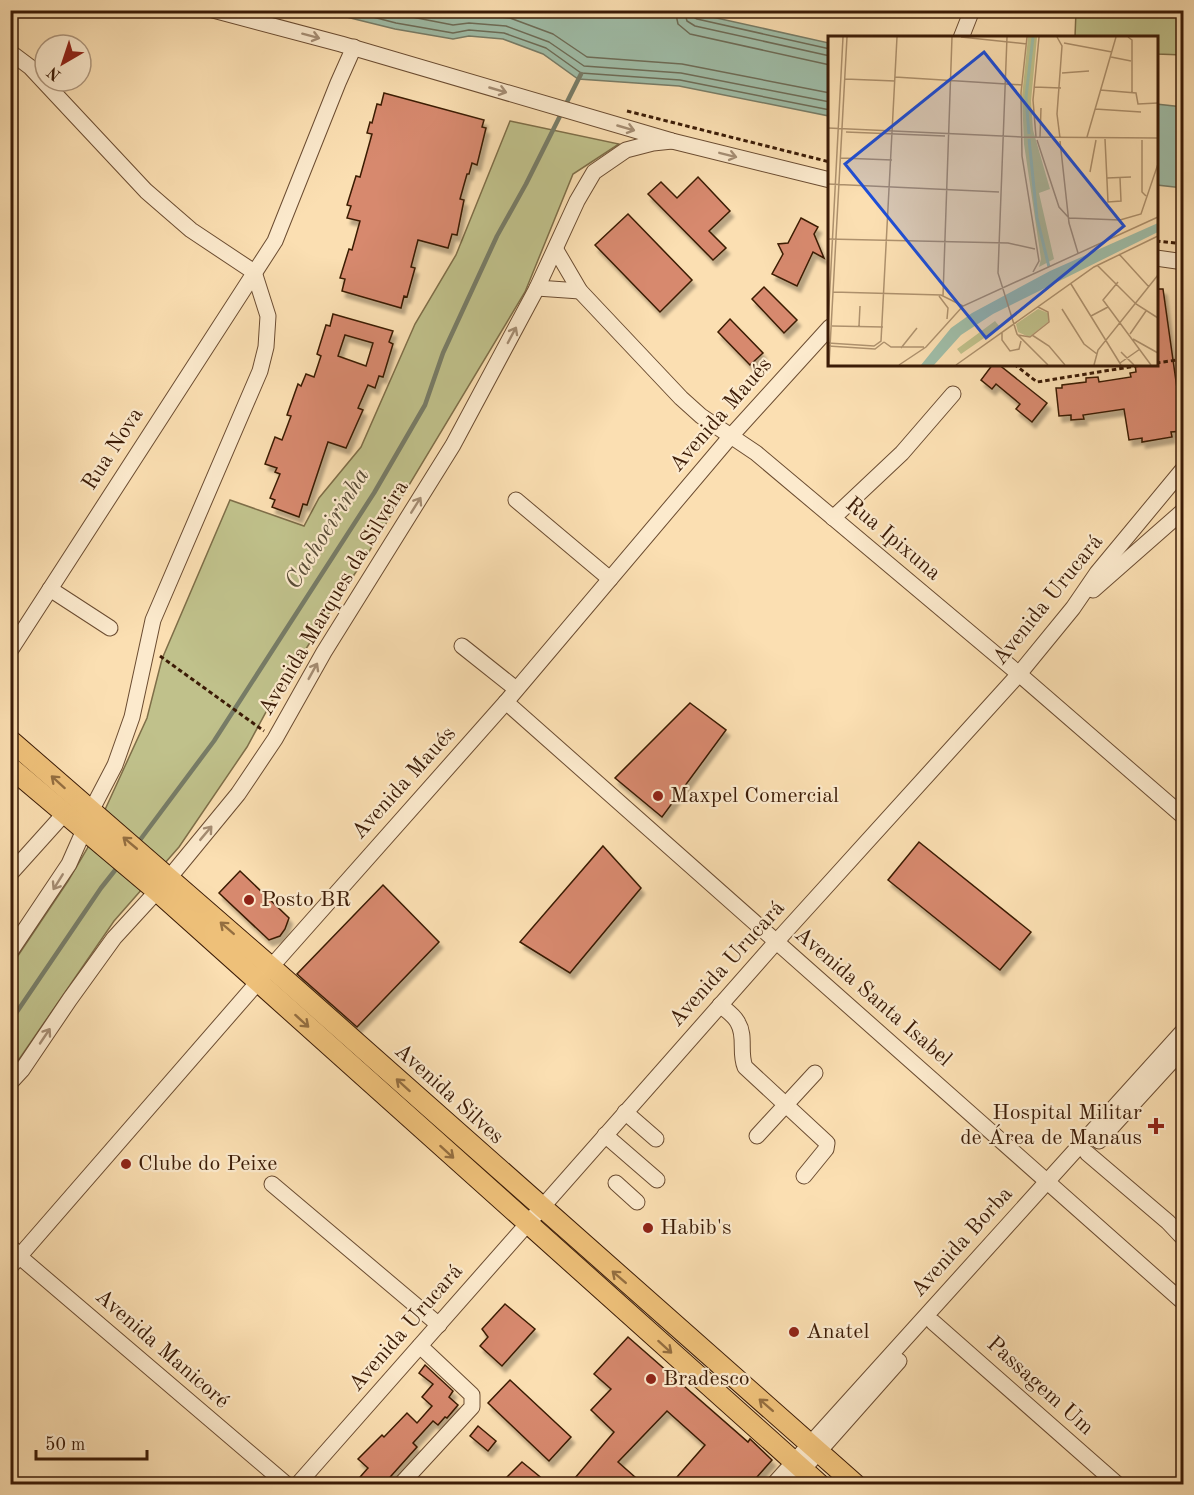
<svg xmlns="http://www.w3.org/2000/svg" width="1194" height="1495" font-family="'Old Standard TT',serif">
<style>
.green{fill:#c0c18b;stroke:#7e6e48;stroke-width:1.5}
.water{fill:#9fbda8;stroke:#777c67;stroke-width:1.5}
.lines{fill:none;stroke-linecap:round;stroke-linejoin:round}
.shore{stroke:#6d6c57;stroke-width:1.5}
.stream{stroke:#777c67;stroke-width:4.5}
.building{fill:#d7896e;stroke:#3b1b06;stroke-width:1.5;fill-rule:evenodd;filter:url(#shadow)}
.minor-casing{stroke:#6b4c31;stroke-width:17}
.major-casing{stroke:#3b1b06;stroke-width:22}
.path{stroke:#3b1b06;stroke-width:3;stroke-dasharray:4.5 3;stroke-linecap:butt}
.minor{stroke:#fceacd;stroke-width:15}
.major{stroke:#eec079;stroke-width:20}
.oneway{stroke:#a58d73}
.oneway2{stroke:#946e40}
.poi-dot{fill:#8f2418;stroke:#fceacd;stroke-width:2}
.labels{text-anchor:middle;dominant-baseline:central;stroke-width:4.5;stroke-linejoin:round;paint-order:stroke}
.street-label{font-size:22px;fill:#3b1b06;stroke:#fceacd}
.poi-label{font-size:22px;fill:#3b1b06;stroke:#fceacd;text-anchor:start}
.water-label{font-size:24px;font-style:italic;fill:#594c37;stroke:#fceacd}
.inset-river{fill:none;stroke:#9fbda8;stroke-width:3}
.inset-road{fill:none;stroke:#ae916d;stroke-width:1.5}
.view{fill:#1d4ed8;fill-opacity:0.15;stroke:#1d4ed8;stroke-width:3}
.inset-edge{fill:none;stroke:#3b1b06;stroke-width:3}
</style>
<defs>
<filter id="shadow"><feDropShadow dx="3.5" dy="6" stdDeviation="1.5" flood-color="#0004"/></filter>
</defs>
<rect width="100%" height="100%" fill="#fbdfb2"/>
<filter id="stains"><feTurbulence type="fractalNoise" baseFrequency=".00333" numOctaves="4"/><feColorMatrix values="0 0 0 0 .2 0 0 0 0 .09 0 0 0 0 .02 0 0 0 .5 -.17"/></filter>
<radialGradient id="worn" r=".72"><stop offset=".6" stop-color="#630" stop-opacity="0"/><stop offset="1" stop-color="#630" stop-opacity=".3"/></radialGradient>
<g class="green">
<polygon points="1076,11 1183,11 1183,55 1157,54 1156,38 1075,37"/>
<polygon points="510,121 619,144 573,174 525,292 367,555 272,701 247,747 179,847 114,921 11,1071 11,966 68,881 87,849 147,718 162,659 230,500 304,526 319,498 361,447 415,324 456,255"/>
</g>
<g class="water">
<polygon points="322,11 685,11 829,43 829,116 679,86 578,79 543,54 503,39 469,36 453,39 395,29"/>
<polygon points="1156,104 1183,107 1183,188 1157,185"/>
</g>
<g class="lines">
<g class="shore">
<polyline points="346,10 396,23 453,33 469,30 504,33 546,48 581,73 680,80 830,110"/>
<polyline points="376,10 453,25 469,23 506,26 549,42 584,66 681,73 830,102"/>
<polyline points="424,10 453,16 469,14 510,18 553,34 587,57 682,64 830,93"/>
<polyline points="675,10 678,24 690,34 830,65"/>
<polyline points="684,10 687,21 695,26 830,56"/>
<polyline points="692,10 692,16 697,19 830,49"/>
</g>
<g class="stream">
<polyline points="137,844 214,741 374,493 425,405 443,353 497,236 526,184 581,74"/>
<polyline points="10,1022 101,888 120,864"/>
</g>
</g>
<g class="building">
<polygon points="384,93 484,120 482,127 486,128 477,165 472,163 469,174 467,174 460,199 464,200 457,235 452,234 448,248 418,240 411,267 415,268 407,297 404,296 401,308 342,291 345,279 340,278 349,249 352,250 360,221 347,218 351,206 347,205 356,176 360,177 372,134 367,133 370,122 372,123 377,104 381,105"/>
<polygon points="698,177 730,211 709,231 726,248 713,260 648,194 661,182 677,198"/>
<polygon points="628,214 692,280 660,312 595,245"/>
<polygon points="801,218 818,227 814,234 824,258 813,252 797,286 772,274 783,254 778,244 788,243"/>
<polygon points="764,287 797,320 784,333 752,299"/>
<polygon points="1156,289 1163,289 1183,431 1171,432 1172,437 1142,442 1142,438 1129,440 1124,409 1083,415 1084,419 1071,420 1071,415 1059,416 1056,388 1062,388 1062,385 1086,382 1086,378 1098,377 1099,382 1131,377 1130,373 1136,372 1135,364 1156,364"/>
<path d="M333,314L393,331L389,342L393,344L383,377L379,376L375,388L368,385L358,408L363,410L346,448L328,442L307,505L303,504L299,517L272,507L275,500L270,498L280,474L275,472L277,468L265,464L275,437L282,440L291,416L287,415L298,384L301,386L306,374L314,377L321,356L317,354L326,325L330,326ZM345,335L373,343L366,366L338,356Z"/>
<polygon points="730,319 763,353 750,365 718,332"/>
<polygon points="993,364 998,364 1047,403 1032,422 1016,409 1020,404 996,384 992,389 981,380"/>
<polygon points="690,703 726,730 662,817 615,778"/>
<polygon points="919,842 1031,932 1000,970 888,880"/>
<polygon points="603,846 641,888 570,973 520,942"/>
<polygon points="240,871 289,918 285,929 280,936 269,940 219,893"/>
<polygon points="383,885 439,942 357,1027 297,974"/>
<polygon points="505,1304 535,1329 502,1366 480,1346 488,1337 482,1329"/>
<polygon points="628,1337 748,1442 750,1439 772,1460 750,1485 670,1485 705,1445 667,1411 618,1462 644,1485 569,1485 614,1432 591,1410 611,1389 594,1374"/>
<polygon points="425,1365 453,1391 449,1397 458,1405 447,1418 445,1417 438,1425 433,1421 413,1443 417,1447 383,1485 353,1485 368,1468 358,1459 382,1435 384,1437 407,1413 417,1423 432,1406 422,1397 433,1384 419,1373"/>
<polygon points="510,1380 571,1437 549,1461 488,1403"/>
<polygon points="478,1426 496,1441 488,1451 470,1436"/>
<polygon points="522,1462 550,1485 499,1485"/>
</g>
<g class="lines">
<defs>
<g id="minor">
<polyline points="213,10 341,44 672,141 830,180"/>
<polyline points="961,38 972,10"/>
<polyline points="10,52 30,67 146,191 191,230 254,272"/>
<polyline points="556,250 580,291 681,398 701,416 756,453 1019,674 1184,817"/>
<polyline points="1156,258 1184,262"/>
<polyline points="537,288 580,291"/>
<polyline points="516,500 610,579"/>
<polyline points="833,518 902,453 953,394"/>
<polyline points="50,589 110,628"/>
<polyline points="1093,590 1184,510"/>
<polyline points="462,646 516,689"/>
<polyline points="10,651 275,241 338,83 354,47"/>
<polyline points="506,702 1184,1303"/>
<polyline points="91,811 115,765 132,717 153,620 260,371 266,347 268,316 254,272"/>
<polyline points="10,874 64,814"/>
<polyline points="10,952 69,864 84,830"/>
<path d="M720,1005C726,1010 735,1016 738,1023C746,1036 739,1053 745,1067L827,1143L826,1149L804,1176"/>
<polyline points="10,1083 22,1070 70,999 114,938 169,878 238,794 275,739 324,652 453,445 537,288 577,201 594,172 626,150 653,143 672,141"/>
<polyline points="625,1112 656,1139"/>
<polyline points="605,1135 657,1180"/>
<polyline points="757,1136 815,1073"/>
<polyline points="1099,1141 1184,1048"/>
<polyline points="1087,1153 1168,1222 1184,1239"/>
<polyline points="616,1183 637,1202"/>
<polyline points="272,1184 439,1325"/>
<polyline points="10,1246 20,1257 286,1484"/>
<polyline points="10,1267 271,967 506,702 731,436 830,327"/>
<polyline points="933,1322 1117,1484"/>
<polyline points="298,1484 776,942 1019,674 1073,608 1097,573 1184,468"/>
<polyline points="401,1484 472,1407 472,1395 420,1346"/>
<polyline points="774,1484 1184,1030"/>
<polyline points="790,1484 899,1361"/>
</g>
<g id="major">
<polyline points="10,740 271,967 855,1484"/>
<polyline points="10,767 157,891 819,1484"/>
</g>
</defs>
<use href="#minor" class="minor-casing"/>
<use href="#major" class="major-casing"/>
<g class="path">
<polyline points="627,111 830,162"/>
<polyline points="1156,241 1184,244"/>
<polyline points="1156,363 1184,359"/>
<polyline points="1014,364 1037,382 1148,364"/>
<polyline points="160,656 264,731"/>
</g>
<use href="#minor" class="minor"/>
<use href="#major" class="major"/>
</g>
<defs><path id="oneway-shaft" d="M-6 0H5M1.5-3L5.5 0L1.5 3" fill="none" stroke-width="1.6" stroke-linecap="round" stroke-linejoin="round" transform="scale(1.5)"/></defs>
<g class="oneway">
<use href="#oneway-shaft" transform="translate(311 36) rotate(15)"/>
<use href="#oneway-shaft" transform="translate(498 90) rotate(16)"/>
<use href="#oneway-shaft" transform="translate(626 128) rotate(16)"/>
<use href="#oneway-shaft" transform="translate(728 155) rotate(14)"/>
<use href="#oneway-shaft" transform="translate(512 335) rotate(-62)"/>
<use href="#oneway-shaft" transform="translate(416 505) rotate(-58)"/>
<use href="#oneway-shaft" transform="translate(313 671) rotate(-61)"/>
<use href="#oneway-shaft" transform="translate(206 833) rotate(-50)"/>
<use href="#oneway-shaft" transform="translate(58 882) rotate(122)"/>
<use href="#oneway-shaft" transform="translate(45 1036) rotate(-56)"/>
</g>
<g class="oneway2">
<use href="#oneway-shaft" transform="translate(58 782) rotate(-138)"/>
<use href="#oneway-shaft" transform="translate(130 843) rotate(-140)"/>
<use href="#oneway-shaft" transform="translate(227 928) rotate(-139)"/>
<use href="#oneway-shaft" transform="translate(302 1021) rotate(42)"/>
<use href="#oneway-shaft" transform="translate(403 1085) rotate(-138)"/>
<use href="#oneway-shaft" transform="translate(447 1152) rotate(42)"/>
<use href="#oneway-shaft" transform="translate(619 1277) rotate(-139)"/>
<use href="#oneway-shaft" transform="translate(665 1347) rotate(42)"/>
<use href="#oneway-shaft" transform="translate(766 1405) rotate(-139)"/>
</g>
<g class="poi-dot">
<circle cx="658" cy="796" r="6"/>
<circle cx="249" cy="900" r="6"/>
<path d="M1153 1117h6v6h6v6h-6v6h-6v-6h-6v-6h6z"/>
<circle cx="126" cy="1164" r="6"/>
<circle cx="648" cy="1228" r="6"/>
<circle cx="794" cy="1332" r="6"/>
<circle cx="651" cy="1379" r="6"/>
</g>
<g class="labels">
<g class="street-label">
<text transform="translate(721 415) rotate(-49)">Avenida Maués</text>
<text transform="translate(113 449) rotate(-57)">Rua Nova</text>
<text transform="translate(893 539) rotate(40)">Rua Ipixuna</text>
<text transform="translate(334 598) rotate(-59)">Avenida Marques da Silveira</text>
<text transform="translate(1048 600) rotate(-51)">Avenida Urucará</text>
<text transform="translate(404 783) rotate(-48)">Avenida Maués</text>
<text transform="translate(727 964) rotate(-48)">Avenida Urucará</text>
<text transform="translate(873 997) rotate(41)">Avenida Santa Isabel</text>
<text transform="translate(449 1094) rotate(42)">Avenida Silves</text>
<text transform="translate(962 1242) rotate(-48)">Avenida Borba</text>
<text transform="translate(406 1328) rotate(-49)">Avenida Urucará</text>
<text transform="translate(162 1349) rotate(41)">Avenida Manicoré</text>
<text transform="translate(1040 1386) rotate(42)">Passagem Um</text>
</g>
<g class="poi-label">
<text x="670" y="796">Maxpel Comercial</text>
<text x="261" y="900">Posto BR</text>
<text x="1142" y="1113" text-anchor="end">Hospital Militar<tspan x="1142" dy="25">de Área de Manaus</tspan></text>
<text x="138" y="1164">Clube do Peixe</text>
<text x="660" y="1228">Habib's</text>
<text x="806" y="1332">Anatel</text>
<text x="663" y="1379">Bradesco</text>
</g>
<g class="water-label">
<text transform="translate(328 529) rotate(-58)">Cachoeirinha</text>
</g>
</g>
<g transform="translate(828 36)">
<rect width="330" height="330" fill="#fbdfb2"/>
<path d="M200,1H209L203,65L205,94L222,153L211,157L226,223L211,231L213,223L196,108L194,61ZM210,273L220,277V286L201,301L190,296L188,288ZM167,285L172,291L133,318L129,313Z" fill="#c0c18b"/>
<path d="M330,187V196L165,278L133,299L106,329H93L123,292L144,277L222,235Z" fill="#9fbda8"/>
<path class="inset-river" d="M201,98L198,61L205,1M201,103L209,182L221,231"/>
<path class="inset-road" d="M133,1L199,8M179,1L170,237L189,298L220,329M199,1L193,57L194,120L211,225L205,236M229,1L234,10L229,78L232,102M300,1L304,4V56M236,7L284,16M283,21L303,25M234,37L261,35M67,41L194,49M17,43L67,45M206,51L233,52M272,54L308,57L310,68L330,67M267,73L313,76M0,92L194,101L330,102M18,96L117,100M208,101L205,64L211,1M212,101L213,72M259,101L288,1M277,103L280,166L293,165L292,142M209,104L231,171L241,182M314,104V156L318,160M232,105L241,187L250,217M13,122L64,124M262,136L268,104M279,142L303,141M0,148L171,156M241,182L292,184L313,178L330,128M0,203L180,207L207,213M291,218L321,251M269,229L308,268L330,282M290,246L275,264L323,329M243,248L293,329M5,256L113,259L135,270M111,260L120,272L119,283M115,260L124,1M234,273L256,308L269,318M263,280L280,271M0,289L15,1M4,290L55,291M31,290L32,270M174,296V304L182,315L191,313L193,305M302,298L318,275M190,299L202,301L221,286L220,276L210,271M204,299L221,310L237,329M305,303L330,317M56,306L63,311H96M0,307L46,310L53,305L69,1M0,310L47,313L56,306M73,312L89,292M293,316L306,329M292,327L312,313M1,329L19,1M71,329L98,311L135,270L330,181M128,329L266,231L330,200M266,329L270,314L330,239"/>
<path class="view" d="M156,16L296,190L158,302L17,128Z"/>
<rect width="330" height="330" class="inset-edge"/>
</g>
<rect width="1194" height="1495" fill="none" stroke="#fbdfb2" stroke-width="36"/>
<rect x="12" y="12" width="1170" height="1471" fill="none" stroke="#3b1b06" stroke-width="3"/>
<rect x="18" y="18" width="1158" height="1459" fill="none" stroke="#3b1b06" stroke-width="1.5"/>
<g transform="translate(63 63) rotate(219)"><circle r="28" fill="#fceacd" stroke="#af977d" stroke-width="1.5"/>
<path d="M0-4.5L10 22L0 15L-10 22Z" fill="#8f2418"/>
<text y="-9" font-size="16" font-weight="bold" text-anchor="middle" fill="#3b1b06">N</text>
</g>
<path d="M36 1450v9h111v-9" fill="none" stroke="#3b1b06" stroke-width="3"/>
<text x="45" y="1450" font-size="18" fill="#3b1b06" stroke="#fceacd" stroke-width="4.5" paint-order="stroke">50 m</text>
<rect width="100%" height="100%" filter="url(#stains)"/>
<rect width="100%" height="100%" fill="url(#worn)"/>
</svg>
